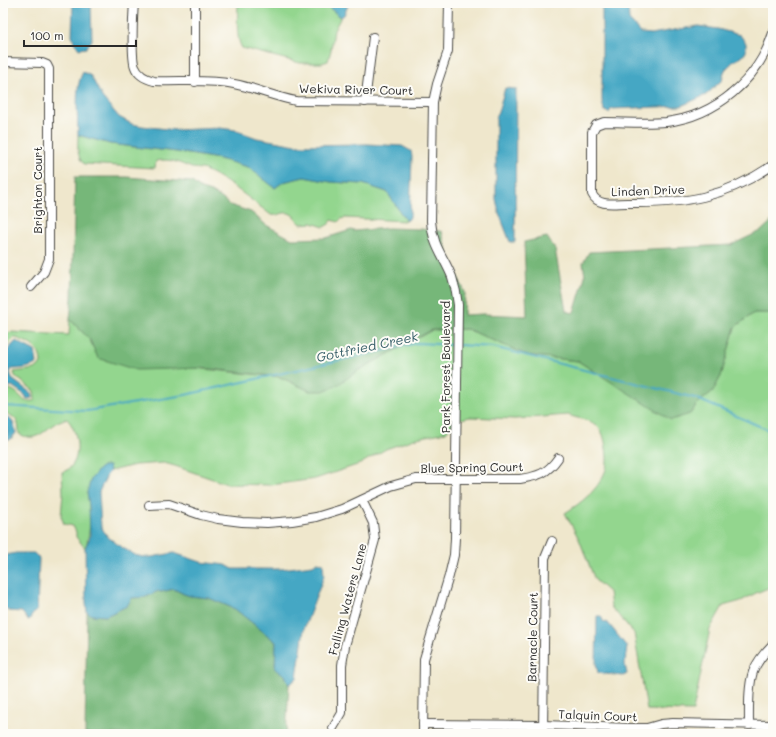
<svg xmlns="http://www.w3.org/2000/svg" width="776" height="737" font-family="Mali,sans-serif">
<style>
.green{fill:#93d68e;stroke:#5f805c}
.forest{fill:#76b779;stroke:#507152}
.water{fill:#44a7c4;stroke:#386978}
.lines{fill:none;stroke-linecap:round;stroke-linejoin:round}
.stream{stroke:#44a7c4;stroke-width:2}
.minor-casing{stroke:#484743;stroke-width:10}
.minor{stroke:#fff;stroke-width:8}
.labels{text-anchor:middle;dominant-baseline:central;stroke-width:4;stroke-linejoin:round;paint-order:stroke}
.street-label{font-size:12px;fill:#2b2b2b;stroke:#fdfcf7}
.water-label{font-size:13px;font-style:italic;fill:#355d68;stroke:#fdfcf7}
</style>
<rect width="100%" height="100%" fill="#fdfcf7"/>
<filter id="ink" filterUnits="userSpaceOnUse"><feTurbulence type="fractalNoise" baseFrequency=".025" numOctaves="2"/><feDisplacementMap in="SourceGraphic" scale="8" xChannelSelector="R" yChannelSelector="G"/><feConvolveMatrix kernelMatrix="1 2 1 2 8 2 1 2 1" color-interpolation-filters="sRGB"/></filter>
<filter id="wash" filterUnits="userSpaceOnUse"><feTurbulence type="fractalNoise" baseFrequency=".012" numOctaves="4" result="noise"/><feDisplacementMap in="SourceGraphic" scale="16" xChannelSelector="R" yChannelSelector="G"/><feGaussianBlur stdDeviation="0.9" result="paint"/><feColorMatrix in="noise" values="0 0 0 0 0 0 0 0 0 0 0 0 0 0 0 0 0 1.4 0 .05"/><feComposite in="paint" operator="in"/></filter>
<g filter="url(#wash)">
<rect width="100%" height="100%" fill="#efe7cc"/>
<g class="green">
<path d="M238,3H323L341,17L334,30L331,50L328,61L322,63H300L242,48C235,38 238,15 238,3Z"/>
<path d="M78,135L110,144L177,152L219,159L249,167L275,188L283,182L304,177L331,182L363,184L387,192L406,221L345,218L341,219L338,222L332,220L329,224L324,227L312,223L301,224C297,221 295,216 291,214C285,210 277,217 271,215C250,199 230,182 207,171C202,168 197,169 192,168C178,163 172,158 156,161L155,168L84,164C76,157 78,145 78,135Z"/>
<path d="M754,313H773V530H771V533L773,535V586L756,593L741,601L723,606L710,629L693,711L647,710L634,633L611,607L609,592L595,580L579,539L565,513C581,503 598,490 605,472C608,465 607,454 606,448C605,441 603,432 599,428C591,419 578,419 568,415L515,419L470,417L456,420L446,432L417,438L386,449L360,464L315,479L271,485L227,484L175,466L164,463L135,465L110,471L109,466L87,492C90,510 92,531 85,548L76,537V532L73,526L64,524L61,516L63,493L62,472C80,468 80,440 72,426C71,424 69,421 67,419C47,421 42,446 19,434C19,420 16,417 3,412V392C4,391 8,389 9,389C14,389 22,398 25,401H32L35,400L34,391L15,376L14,372L35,369L41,364C41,348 30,343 16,338H14L3,349V335L11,332L69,335L70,319L90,340L98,358L280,377L310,391L355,373L359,370L432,330L467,329L527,355L578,361L595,372L690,414L697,404L713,391L721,376L735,327Z"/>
</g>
<g class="forest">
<polygon points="75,177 126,177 192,182 201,189 211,192 214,194 220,197 230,205 251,212 266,225 292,239 326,238 351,230 354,231 388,228 421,229 440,231 442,232 448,256 465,292 464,315 483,314 527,316 524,242 547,237 555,249 566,311 573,313 575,310 581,290 585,276 583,263 589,252 731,245 761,231 773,220 773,313 754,313 735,327 721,376 713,391 697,404 690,414 671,420 578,361 527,355 467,329 432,330 359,370 336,386 323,391 310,391 280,377 202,368 136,370 98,358 90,340 70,319 72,298"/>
<polygon points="174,589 184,594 190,596 209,598 235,609 276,642 275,669 285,675 289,685 286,734 85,734 87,612 92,615 106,616 127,606 131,598 146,597 158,591 161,592"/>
</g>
<g class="water">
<polygon points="73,3 91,3 92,40 86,48 79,49 74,42 72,36"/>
<polygon points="323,3 349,3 344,15 341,17"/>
<polygon points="601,3 628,3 629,20 641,33 651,34 698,26 718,29 740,35 746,43 746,52 742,57 734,61 725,70 722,80 706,95 681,106 611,109 609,113 604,110 602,101 602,7"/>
<path d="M83,72L91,76L102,97L119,117L132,124L142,126L175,130L220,128L235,130L257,138L296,145L367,144L402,146L411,151L412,157L410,217L408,220L406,221L387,192L363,184L331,182L304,177L283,182L275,188L248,167L219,159L177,152L110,144L78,135C78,117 74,87 83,72Z"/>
<polygon points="505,88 516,89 515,242 510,242 499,213 496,199 496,119"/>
<path d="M16,341L35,351L37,363C31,368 20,369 12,369L10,372L12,379L31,393L32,398L27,399L25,395L12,386L3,388V382L5,380L3,373V355Z"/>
<path d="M3,415C13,419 14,423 16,433L10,440L7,439V429L3,425Z"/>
<polygon points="104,466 109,466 110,471 107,475 99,492 101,527 108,537 120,546 135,555 143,557 151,557 174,553 201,562 226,565 233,569 281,569 313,565 317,562 323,563 324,576 304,629 297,678 289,685 285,675 275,669 276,642 235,609 209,598 190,596 184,594 174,589 161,592 158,591 146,597 132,598 127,606 106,616 92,615 87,612 86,603 85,548 90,537 89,506 87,492 91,479 100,468"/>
<polygon points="16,553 34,553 39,558 37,611 33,614 29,620 27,619 22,612 9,611 3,607 3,554 6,555"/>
<polygon points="597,616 601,616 603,621 609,624 627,647 625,664 627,674 623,676 598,673 596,664"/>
</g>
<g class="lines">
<g class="stream">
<polyline points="459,345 493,347 695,398 773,432"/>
<polyline points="3,406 87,411 185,395 417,343 455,345"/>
</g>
</g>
</g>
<g filter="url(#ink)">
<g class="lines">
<defs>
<g id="minor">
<path d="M134,3C133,15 131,58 135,67C138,75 146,79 154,81C180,82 208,79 234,84C255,88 275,97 296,101L433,102"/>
<path d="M773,33C758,80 716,116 666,122C645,124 624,122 604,122L596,125L592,132V194C598,207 615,203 627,203C686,204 724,198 773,165"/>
<polyline points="3,62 42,63 47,65 49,69 49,259 44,272 31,287"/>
<polyline points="195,82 195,3"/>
<polyline points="365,102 373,37"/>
<path d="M149,505L169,504L201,515L218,519L242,522L267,523L292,521L316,517L342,509L391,486L416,479H520C538,476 547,474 558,458"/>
<polyline points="423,724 543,725 631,728 647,728 661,724 673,723 773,725"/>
<path d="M749,725C749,708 748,687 753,672C757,661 765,652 773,644"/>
<polyline points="333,728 342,713 342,665 345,646 375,540 373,523 362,500"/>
<path d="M423,734L424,659L449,576L454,555L455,538L458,305C457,295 455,286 452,277C443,255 433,247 431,221L433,102L437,84L448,51L449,3"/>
<polyline points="543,734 545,558 552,541"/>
</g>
</defs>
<use href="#minor" class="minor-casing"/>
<use href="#minor" class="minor"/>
</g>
</g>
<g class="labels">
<g class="street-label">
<text transform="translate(356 89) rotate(1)">Wekiva River Court</text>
<text transform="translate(37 190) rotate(-90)">Brighton Court</text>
<text transform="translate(648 190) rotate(-2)">Linden Drive</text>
<text transform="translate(445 367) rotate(-90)">Park Forest Boulevard</text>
<text transform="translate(472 467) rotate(-1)">Blue Spring Court</text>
<text transform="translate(347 599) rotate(-75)">Falling Waters Lane</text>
<text transform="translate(532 637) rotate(-89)">Barnacle Court</text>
<text transform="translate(598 715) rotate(2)">Talquin Court</text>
</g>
<g class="water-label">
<text transform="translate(367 346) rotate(-12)">Gottfried Creek</text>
</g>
</g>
<rect width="776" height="737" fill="none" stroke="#fdfcf7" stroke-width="16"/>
<path d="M24 40v6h112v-6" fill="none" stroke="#2b2b2b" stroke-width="2"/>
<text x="30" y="40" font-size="12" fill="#2b2b2b" stroke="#fdfcf7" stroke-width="3" paint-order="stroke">100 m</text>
</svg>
